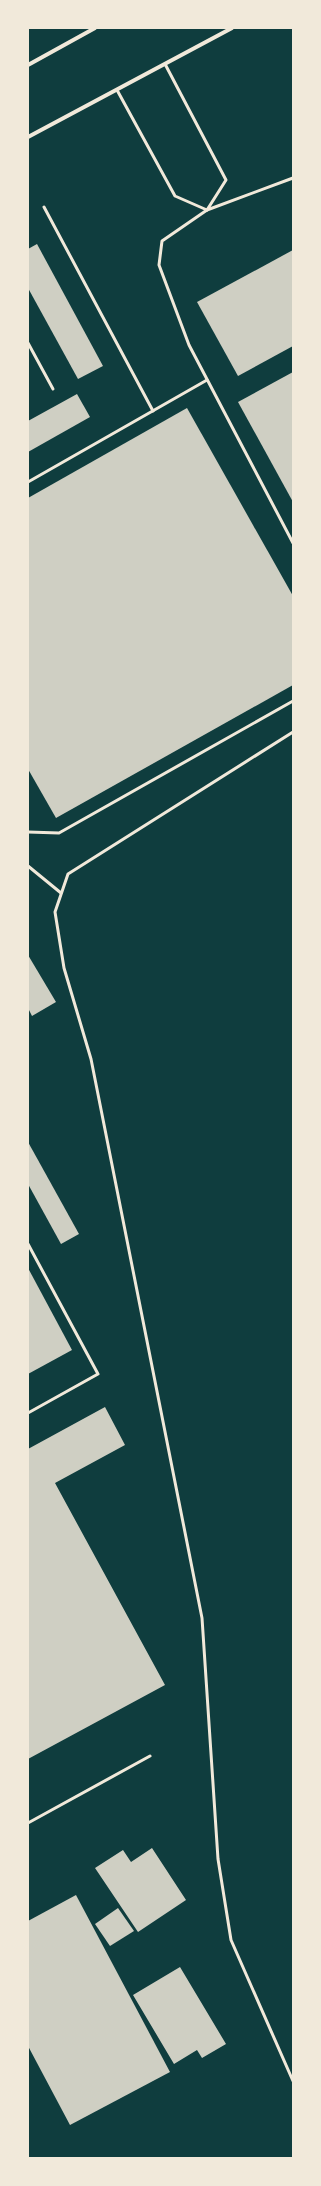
<svg xmlns="http://www.w3.org/2000/svg" width="321" height="2186" font-family="'Roboto Condensed',sans-serif">
<style>
.building{fill:#cfcfc3}
.lines{fill:none;stroke-linecap:round;stroke-linejoin:round}
.service{stroke:#f1e9da;stroke-width:3}
.minor{stroke:#f1e9da;stroke-width:4}
</style>
<rect width="100%" height="100%" fill="#0f3d3e"/>
<g class="building">
<polygon points="37,244 103,366 78,379 28,288 28,249"/>
<polygon points="293,250 293,346 238,376 197,302"/>
<polygon points="293,372 293,502 238,402"/>
<polygon points="77,394 90,417 28,452 28,421"/>
<polygon points="187,408 293,596 293,685 56,818 28,769 28,498"/>
<polygon points="28,955 56,1002 32,1016 28,1008"/>
<polygon points="28,1142 79,1234 61,1244 28,1184"/>
<polygon points="28,1268 72,1350 28,1374"/>
<polygon points="105,1407 125,1445 55,1483 165,1685 28,1759 28,1449"/>
<polygon points="152,1848 186,1900 138,1932 95,1868 123,1850 131,1862"/>
<polygon points="76,1895 170,2072 70,2125 28,2046 28,1921"/>
<polygon points="118,1908 134,1931 110,1946 95,1924"/>
<polygon points="180,1967 226,2044 202,2058 197,2050 174,2064 133,1995"/>
</g>
<g class="lines">
<g class="service">
<polyline points="165,64 226,180 207,210"/>
<polyline points="117,90 175,196 207,210"/>
<polyline points="293,178 207,210 162,241 159,265 189,345 293,543"/>
<polyline points="44,207 153,411"/>
<polyline points="28,343 53,389"/>
<polyline points="28,482 207,380"/>
<polyline points="293,732 68,874 55,912 64,968 91,1059 202,1618 218,1859 231,1940 293,2081"/>
<polyline points="28,832 59,833 293,701"/>
<polyline points="28,866 61,893"/>
<polyline points="28,1244 98,1374 28,1413"/>
<polyline points="28,1823 150,1756"/>
</g>
<g class="minor">
<polyline points="28,65 95,28"/>
<polyline points="28,137 232,28"/>
</g>
</g>
<rect width="321" height="2186" fill="none" stroke="#f1e9da" stroke-width="58"/>
</svg>
